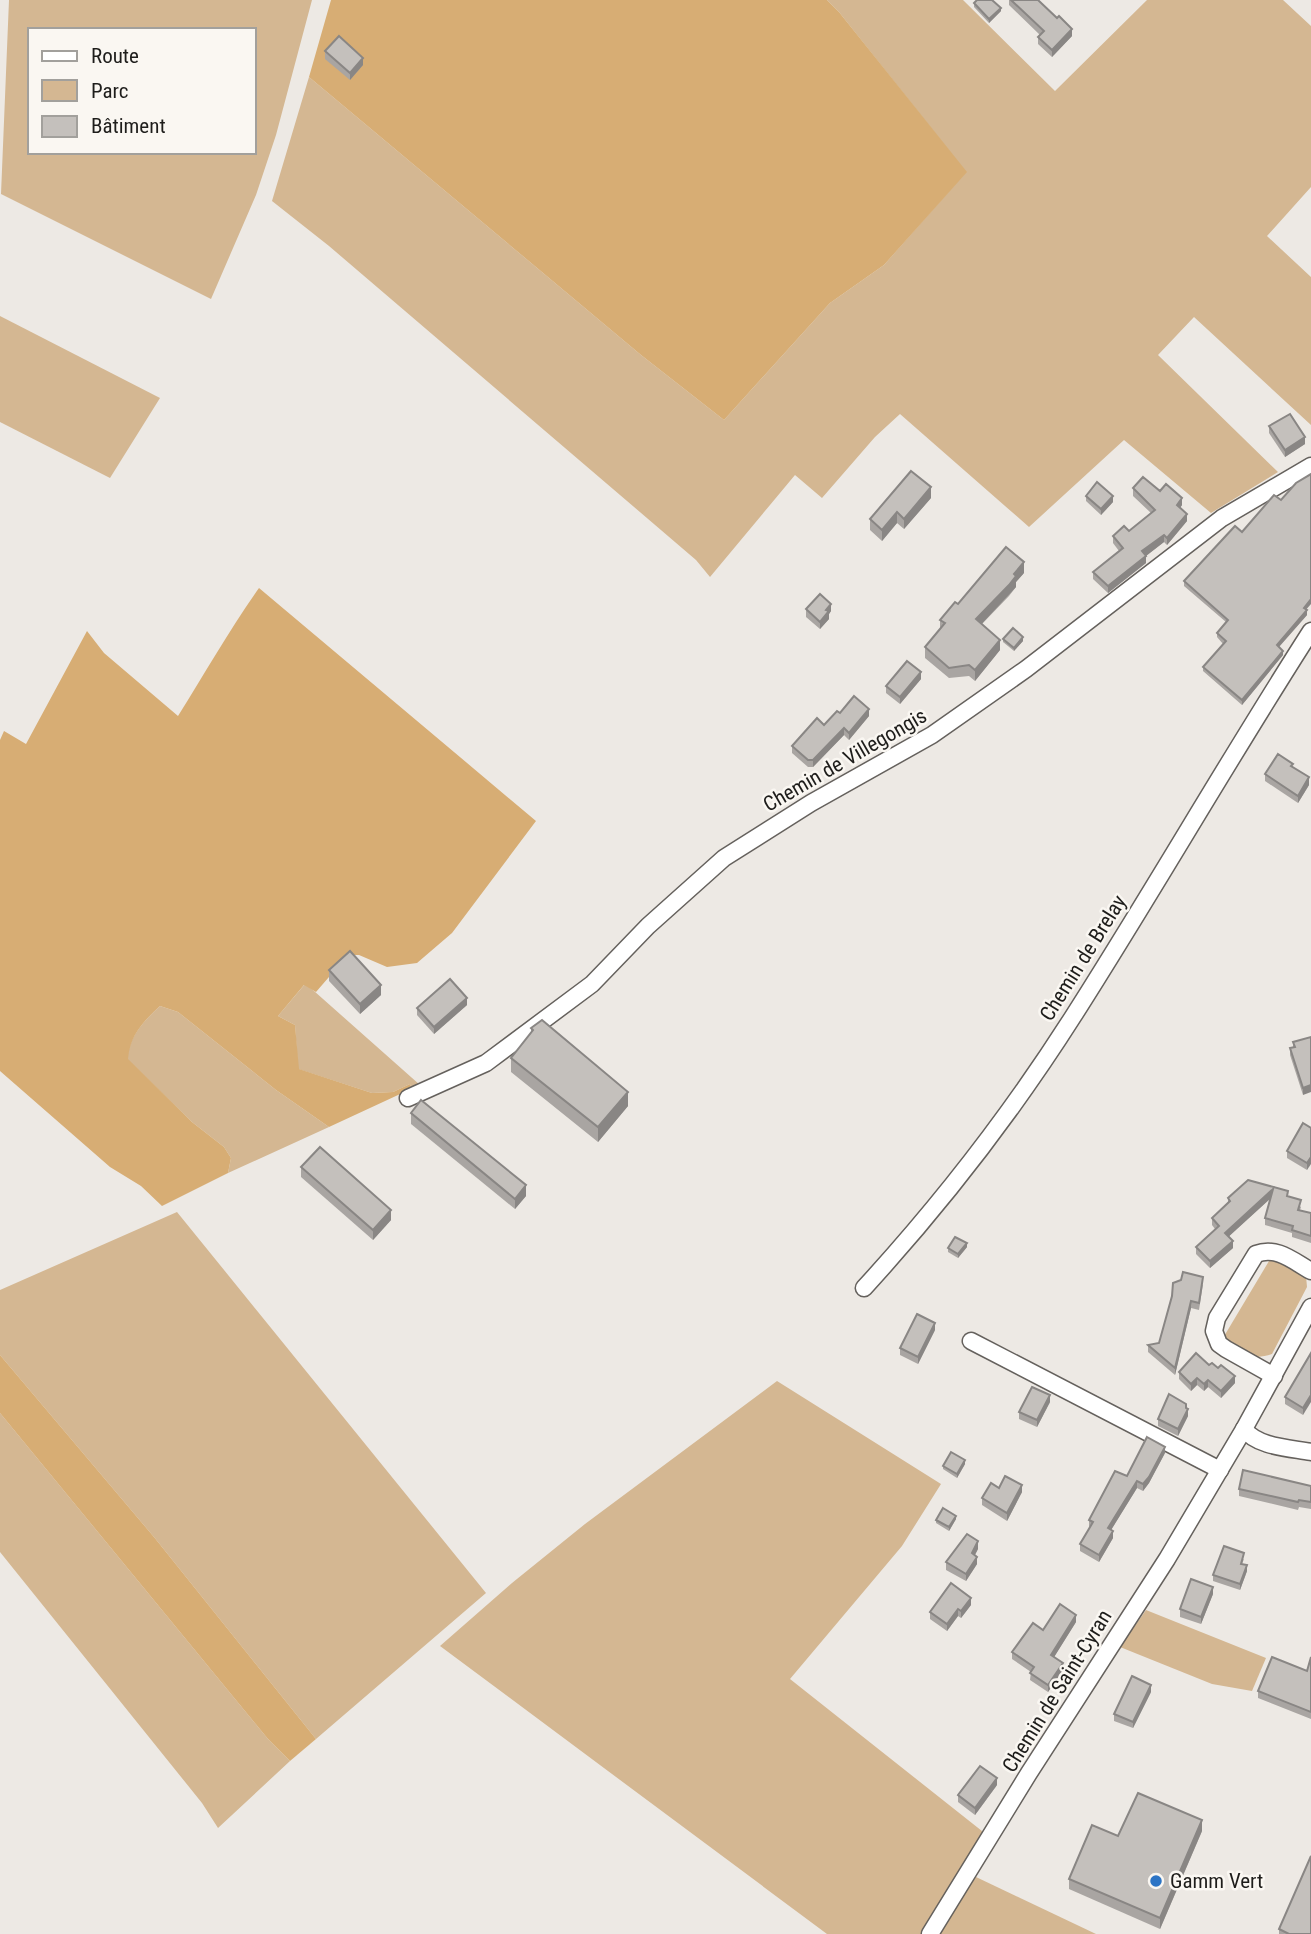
<svg xmlns="http://www.w3.org/2000/svg" width="1311" height="1934" font-family="'Roboto Condensed',sans-serif">
<style>
.green{fill:#d4b792;fill-rule:evenodd}
.forest{fill:#d7ad74}
.lines{fill:none;stroke-linecap:round;stroke-linejoin:round}
.street-casing{stroke:#65615d;stroke-width:19}
.street{stroke:#fff;stroke-width:16}
.wall{fill:#a9a5a2}
.shaded-wall{fill:#898684}
.building{fill:#c4c0bc;stroke:#898684;stroke-width:2}
.poi-dot{fill:#2c74c5;stroke:#faf7f2;stroke-width:2.5}
.labels{text-anchor:middle;dominant-baseline:central;stroke-width:5;stroke-linejoin:round;paint-order:stroke}
.street-label{font-size:21px;fill:#1e1d1b;stroke:#faf7f2}
.poi-label{font-size:21px;fill:#1e1d1b;stroke:#faf7f2;text-anchor:start}
</style>
<rect width="100%" height="100%" fill="#ede9e4"/>
<g class="green">
<path d="M9,0H312L276,135L256,195L211,299L1,194ZM30,30H254V152H30Z"/>
<polygon points="827,0 963,0 1055,91 1147,0 1283,0 1311,26 1311,187 1267,236 1311,277 1311,425 1194,317 1158,355 1278,472 1211,513 1124,440 1029,527 900,414 875,437 822,498 795,475 710,577 696,560 329,246 272,201 309,77 641,355 724,420 830,303 884,265 966,172 839,12"/>
<polygon points="0,316 160,398 110,478 0,422"/>
<polygon points="305,984 314,991 420,1085 411,1089 410,1084 393,1092 372,1093 298,1069 295,1025 278,1016"/>
<path d="M160,1006L178,1012L276,1090L329,1127L228,1173L231,1158L224,1147L192,1122L127,1059C130,1035 143,1022 160,1006Z"/>
<polygon points="177,1212 486,1593 316,1739 154,1537 0,1355 0,1290"/>
<path d="M1272,1256L1306,1276L1307,1287L1272,1354C1249,1362 1241,1351 1223,1338Z"/>
<polygon points="777,1381 941,1484 902,1546 790,1679 987,1835 924,1934 827,1934 440,1646 512,1583 585,1524"/>
<polygon points="0,1413 268,1739 290,1761 218,1828 202,1803 0,1552"/>
<polygon points="1146,1610 1266,1658 1252,1691 1212,1684 1120,1647"/>
<polygon points="976,1877 1096,1934 933,1934"/>
</g>
<g class="forest">
<polygon points="331,0 827,0 839,12 967,172 884,265 830,303 724,420 641,355 309,77"/>
<path d="M259,588L536,821L452,933L417,963L387,967L359,955H348L316,992L304,985L278,1016L295,1025L299,1069L372,1093L393,1092L410,1084L411,1089L329,1127L276,1090L178,1012L160,1006C143,1022 130,1035 128,1059L192,1122L224,1147L231,1158L228,1173L162,1206L141,1186L110,1167L0,1071V740L4,731L26,744L87,631L104,653L178,716C205,673 230,629 259,588Z"/>
<polygon points="0,1355 154,1537 316,1739 290,1761 268,1739 0,1413"/>
</g>
<g class="lines">
<defs>
<g id="street">
<polyline points="408,1098 486,1063 592,984 648,926 724,858 811,803 932,735 1026,669 1222,518 1311,466"/>
<path d="M864,1288C941,1204 1013,1111 1074,1015C1155,888 1230,757 1311,631"/>
<polyline points="971,1341 1220,1470"/>
<path d="M1274,1376L1226,1349L1219,1344L1214,1331L1217,1318L1256,1254C1277,1246 1293,1261 1311,1271"/>
<path d="M1244,1429C1257,1447 1290,1448 1311,1452"/>
<polyline points="930,1934 1029,1773 1167,1559 1244,1429 1311,1307"/>
</g>
</defs>
<use href="#street" class="street-casing"/>
<use href="#street" class="street"/>
</g>
<g class="wall">
<polygon points="1009,0 1038,0 1057,18 1072,36 1052,57 1038,44 1038,37 1040,35 1009,5"/>
<polygon points="974,3 1001,11 989,23 974,7"/>
<polygon points="325,51 363,65 350,80 325,59"/>
<polygon points="1269,426 1305,444 1285,457 1269,433"/>
<polygon points="1133,488 1160,491 1182,505 1180,508 1187,521 1167,545 1164,542 1146,556 1146,563 1108,593 1093,579 1093,572 1119,551 1113,543 1113,536 1129,531 1151,513 1133,496"/>
<polygon points="1086,496 1113,502 1101,515 1086,501"/>
<polygon points="931,498 904,529 897,523 882,541 870,530 870,519"/>
<polygon points="1024,573 1016,582 1016,587 1009,596 982,624 1000,650 975,681 969,676 949,678 925,658 925,647 940,629 940,620 958,604"/>
<polygon points="1184,581 1306,610 1307,615 1279,647 1283,655 1242,705 1203,671 1203,667 1223,644 1217,637 1217,633 1226,622 1184,586"/>
<polygon points="806,609 831,611 829,614 829,619 820,629 806,617"/>
<polygon points="1003,639 1023,641 1014,651 1003,642"/>
<polygon points="921,679 900,704 886,693 886,686"/>
<polygon points="840,713 869,716 849,740 844,735 813,767 808,767 792,753 792,746 824,725"/>
<polygon points="1265,774 1309,785 1298,803 1265,781"/>
<polygon points="329,970 381,995 360,1014 329,981"/>
<polygon points="467,1005 434,1034 417,1015 417,1008"/>
<polygon points="531,1028 628,1106 598,1142 511,1072 511,1058 531,1033"/>
<polygon points="1311,1037 1303,1095 1290,1055 1290,1048 1293,1047 1293,1042"/>
<polygon points="411,1113 526,1196 515,1209 411,1124"/>
<polygon points="1311,1128 1307,1170 1287,1158 1287,1151"/>
<polygon points="301,1167 391,1220 373,1240 301,1177"/>
<polygon points="1288,1196 1301,1207 1300,1210 1311,1213 1311,1243 1292,1237 1292,1233 1265,1225 1265,1218 1271,1198 1229,1236 1233,1248 1210,1268 1196,1254 1196,1247 1215,1229 1212,1225 1212,1218 1228,1203 1228,1198"/>
<polygon points="967,1247 958,1258 948,1252 948,1248"/>
<polygon points="1203,1284 1199,1310 1191,1308 1175,1375 1148,1352 1148,1345 1159,1343"/>
<polygon points="935,1330 918,1364 900,1355 900,1348"/>
<polygon points="1311,1353 1303,1415 1285,1404 1285,1397"/>
<polygon points="1209,1365 1235,1383 1221,1398 1208,1387 1204,1391 1197,1385 1191,1391 1179,1379 1179,1372"/>
<polygon points="1050,1402 1037,1427 1019,1419 1019,1412"/>
<polygon points="1186,1408 1188,1416 1178,1436 1158,1426 1158,1419"/>
<polygon points="1165,1453 1149,1483 1143,1491 1137,1488 1111,1530 1113,1538 1099,1562 1080,1551 1080,1544 1090,1527 1089,1526 1089,1520 1127,1476"/>
<polygon points="965,1464 957,1478 943,1469 943,1466"/>
<polygon points="1311,1486 1311,1509 1299,1507 1298,1510 1239,1496 1239,1489"/>
<polygon points="999,1488 1022,1492 1007,1521 982,1505 982,1498"/>
<polygon points="956,1519 949,1531 936,1523 936,1520"/>
<polygon points="978,1549 975,1555 977,1564 966,1581 946,1570 946,1562"/>
<polygon points="1244,1559 1242,1564 1247,1571 1240,1590 1213,1581 1213,1575"/>
<polygon points="1213,1594 1201,1624 1180,1617 1180,1609"/>
<polygon points="971,1605 961,1618 958,1616 947,1631 930,1619 930,1612"/>
<polygon points="1076,1622 1054,1657 1063,1670 1048,1692 1030,1680 1031,1672 1012,1659 1012,1652 1043,1630"/>
<polygon points="1311,1657 1311,1719 1258,1698 1258,1691 1307,1671"/>
<polygon points="1151,1692 1133,1728 1114,1721 1114,1714"/>
<polygon points="997,1785 975,1815 958,1802 958,1795"/>
<polygon points="1202,1831 1160,1929 1069,1889 1069,1879"/>
<polygon points="1279,1929 1311,1934 1279,1934"/>
</g>
<g class="shaded-wall">
<polygon points="1001,8 1001,11 989,23 989,19"/>
<polygon points="1072,29 1072,36 1052,57 1052,50"/>
<polygon points="363,58 363,65 350,80 350,73"/>
<polygon points="1305,437 1305,444 1285,457 1285,450"/>
<polygon points="931,487 931,498 904,529 904,519"/>
<polygon points="1113,496 1113,502 1101,515 1101,509"/>
<polygon points="1182,498 1182,505 1177,512 1177,505"/>
<polygon points="897,512 897,523 882,541 882,530"/>
<polygon points="1187,514 1187,521 1167,545 1167,538"/>
<polygon points="1164,535 1164,542 1142,559 1142,551"/>
<polygon points="1146,556 1146,563 1108,593 1108,586"/>
<polygon points="1024,562 1024,573 1016,582 1016,587 976,630 976,619"/>
<polygon points="1311,599 1311,604 1304,612 1304,608"/>
<polygon points="831,604 831,611 829,614 829,619 820,629 820,622 826,610"/>
<polygon points="1307,610 1307,615 1277,649 1277,645"/>
<polygon points="1023,637 1023,641 1014,651 1014,648"/>
<polygon points="1000,640 1000,650 975,681 975,670"/>
<polygon points="1283,651 1283,655 1242,705 1242,700"/>
<polygon points="921,672 921,679 900,704 900,697"/>
<polygon points="869,709 869,716 849,740 849,733"/>
<polygon points="844,728 844,735 813,767 813,760"/>
<polygon points="1309,777 1309,785 1298,803 1298,796"/>
<polygon points="381,985 381,995 360,1014 360,1004"/>
<polygon points="467,998 467,1005 434,1034 434,1027"/>
<polygon points="1311,1085 1311,1092 1303,1095 1303,1088"/>
<polygon points="628,1092 628,1106 598,1142 598,1127"/>
<polygon points="1311,1157 1311,1164 1307,1170 1307,1163"/>
<polygon points="526,1185 526,1196 515,1209 515,1199"/>
<polygon points="1273,1189 1273,1196 1225,1240 1225,1233"/>
<polygon points="391,1210 391,1220 373,1240 373,1230"/>
<polygon points="1233,1241 1233,1248 1210,1268 1210,1261"/>
<polygon points="967,1243 967,1247 958,1258 958,1254"/>
<polygon points="1191,1301 1191,1308 1175,1375 1175,1368"/>
<polygon points="935,1323 935,1330 918,1364 918,1357"/>
<polygon points="1235,1376 1235,1383 1221,1398 1221,1391"/>
<polygon points="1197,1378 1197,1385 1191,1391 1191,1384"/>
<polygon points="1208,1380 1208,1387 1204,1391 1204,1384"/>
<polygon points="1050,1395 1050,1402 1037,1427 1037,1420"/>
<polygon points="1311,1395 1311,1402 1303,1415 1303,1408"/>
<polygon points="1188,1409 1188,1416 1178,1436 1178,1429"/>
<polygon points="1165,1447 1165,1453 1149,1483 1143,1491 1143,1484"/>
<polygon points="965,1460 965,1464 957,1478 957,1474"/>
<polygon points="1137,1481 1137,1488 1108,1535 1108,1528"/>
<polygon points="1022,1485 1022,1492 1007,1521 1007,1513"/>
<polygon points="956,1516 956,1519 949,1531 949,1527"/>
<polygon points="1113,1531 1113,1538 1099,1562 1099,1555"/>
<polygon points="978,1541 978,1549 972,1560 972,1553"/>
<polygon points="977,1557 977,1564 966,1581 966,1574"/>
<polygon points="1247,1565 1247,1571 1240,1590 1240,1584"/>
<polygon points="1213,1587 1213,1594 1201,1624 1201,1617"/>
<polygon points="971,1598 971,1605 961,1618 961,1611"/>
<polygon points="958,1609 958,1616 947,1631 947,1624"/>
<polygon points="1076,1615 1076,1622 1051,1662 1051,1655"/>
<polygon points="1063,1663 1063,1670 1048,1692 1048,1685"/>
<polygon points="1151,1685 1151,1692 1133,1728 1133,1722"/>
<polygon points="997,1778 997,1785 975,1815 975,1808"/>
<polygon points="1202,1820 1202,1831 1160,1929 1160,1918"/>
</g>
<g class="building">
<polygon points="977,0 992,0 1001,8 989,19 974,3"/>
<polygon points="1011,0 1038,0 1057,18 1059,16 1072,29 1052,50 1038,37 1044,31"/>
<polygon points="339,36 363,58 350,73 325,51"/>
<polygon points="1290,414 1305,437 1285,450 1269,426"/>
<polygon points="911,471 931,487 904,519 897,512 882,530 870,519"/>
<polygon points="1311,474 1311,599 1304,608 1307,610 1277,645 1283,651 1242,700 1203,667 1226,641 1217,633 1228,620 1184,581 1235,526 1242,532 1274,495 1281,500 1296,483"/>
<polygon points="1143,477 1160,491 1166,484 1182,498 1177,505 1187,514 1167,538 1164,535 1142,551 1146,556 1108,586 1093,572 1123,548 1113,536 1124,526 1129,531 1155,510 1133,488"/>
<polygon points="1097,482 1113,496 1101,509 1086,496"/>
<polygon points="1006,547 1024,562 1014,574 1016,576 1009,585 976,619 1000,640 975,670 969,665 949,668 925,647 945,623 940,620 955,602 958,604"/>
<polygon points="820,594 831,604 826,610 829,611 820,622 806,609"/>
<polygon points="1013,628 1023,637 1014,648 1003,639"/>
<polygon points="907,661 921,672 900,697 886,686"/>
<polygon points="854,696 869,709 849,733 844,728 813,760 808,760 792,746 817,718 824,725 837,711 840,713"/>
<polygon points="1278,754 1293,764 1291,766 1309,777 1298,796 1265,774"/>
<polygon points="350,951 381,985 360,1004 329,970"/>
<polygon points="450,979 467,998 434,1027 417,1008"/>
<polygon points="542,1020 628,1092 598,1127 511,1058 533,1030 531,1028"/>
<polygon points="1311,1037 1311,1085 1303,1088 1290,1048 1295,1047 1293,1042"/>
<polygon points="421,1100 526,1185 515,1199 411,1113"/>
<polygon points="1303,1123 1311,1128 1311,1157 1307,1163 1287,1151"/>
<polygon points="320,1147 391,1210 373,1230 301,1167"/>
<polygon points="1248,1180 1288,1191 1287,1196 1301,1200 1298,1210 1311,1213 1311,1236 1292,1230 1293,1226 1265,1218 1273,1189 1225,1233 1233,1241 1210,1261 1196,1247 1219,1226 1212,1218 1230,1201 1228,1198"/>
<polygon points="955,1237 967,1243 958,1254 948,1248"/>
<polygon points="1183,1272 1203,1277 1199,1303 1191,1301 1175,1368 1148,1345 1159,1343 1172,1296 1173,1283 1181,1280"/>
<polygon points="917,1314 935,1323 918,1357 900,1348"/>
<polygon points="1196,1353 1209,1365 1212,1363 1218,1368 1221,1365 1235,1376 1221,1391 1208,1380 1204,1384 1197,1378 1191,1384 1179,1372"/>
<polygon points="1311,1353 1311,1395 1303,1408 1285,1397"/>
<polygon points="1032,1387 1050,1395 1037,1420 1019,1412"/>
<polygon points="1169,1394 1186,1404 1186,1408 1188,1409 1178,1429 1158,1419"/>
<polygon points="1147,1437 1165,1447 1149,1477 1143,1484 1137,1481 1108,1528 1113,1531 1099,1555 1080,1544 1093,1522 1089,1520 1115,1471 1127,1476"/>
<polygon points="951,1452 965,1460 957,1474 943,1466"/>
<polygon points="1243,1470 1311,1486 1311,1502 1299,1500 1298,1502 1239,1489"/>
<polygon points="1005,1476 1022,1485 1007,1513 982,1498 991,1483 999,1488"/>
<polygon points="943,1508 956,1516 949,1527 936,1520"/>
<polygon points="967,1534 978,1541 972,1553 977,1557 966,1574 946,1562"/>
<polygon points="1224,1546 1244,1553 1241,1564 1247,1565 1240,1584 1213,1575"/>
<polygon points="1191,1579 1213,1587 1201,1617 1180,1609"/>
<polygon points="951,1583 971,1598 961,1611 958,1609 947,1624 930,1612"/>
<polygon points="1060,1604 1076,1615 1051,1655 1063,1663 1048,1685 1030,1673 1034,1667 1012,1652 1033,1623 1043,1630"/>
<polygon points="1272,1657 1307,1671 1311,1657 1311,1712 1258,1691"/>
<polygon points="1132,1676 1151,1685 1133,1722 1114,1714"/>
<polygon points="980,1766 997,1778 975,1808 958,1795"/>
<polygon points="1138,1793 1202,1820 1160,1918 1069,1879 1092,1825 1118,1836"/>
<polygon points="1311,1856 1311,1934 1289,1934 1279,1929"/>
</g>
<circle class="poi-dot" cx="1156" cy="1881" r="7"/>
<g class="labels">
<g class="street-label">
<text transform="translate(845 760) rotate(-30)">Chemin de Villegongis</text>
<text transform="translate(1083 958) rotate(-58)">Chemin de Brelay</text>
<text transform="translate(1057 1691) rotate(-58)">Chemin de Saint-Cyran</text>
</g>
<g class="poi-label">
<text x="1170" y="1881">Gamm Vert</text>
</g>
</g>
<rect x="28" y="28" width="228" height="126" fill="#faf7f2" stroke="#a2a09c" stroke-width="2"/>
<rect x="42" y="51" width="35" height="10" fill="#ffffff" stroke="#a2a09c" stroke-width="2"/>
<text x="91" y="63" font-size="21" fill="#1e1d1b">Route</text>
<rect x="42" y="80" width="35" height="21" fill="#d4b792" stroke="#a2a09c" stroke-width="2"/>
<text x="91" y="98" font-size="21" fill="#1e1d1b">Parc</text>
<rect x="42" y="116" width="35" height="21" fill="#c4c0bc" stroke="#a2a09c" stroke-width="2"/>
<text x="91" y="133" font-size="21" fill="#1e1d1b">Bâtiment</text>
</svg>
